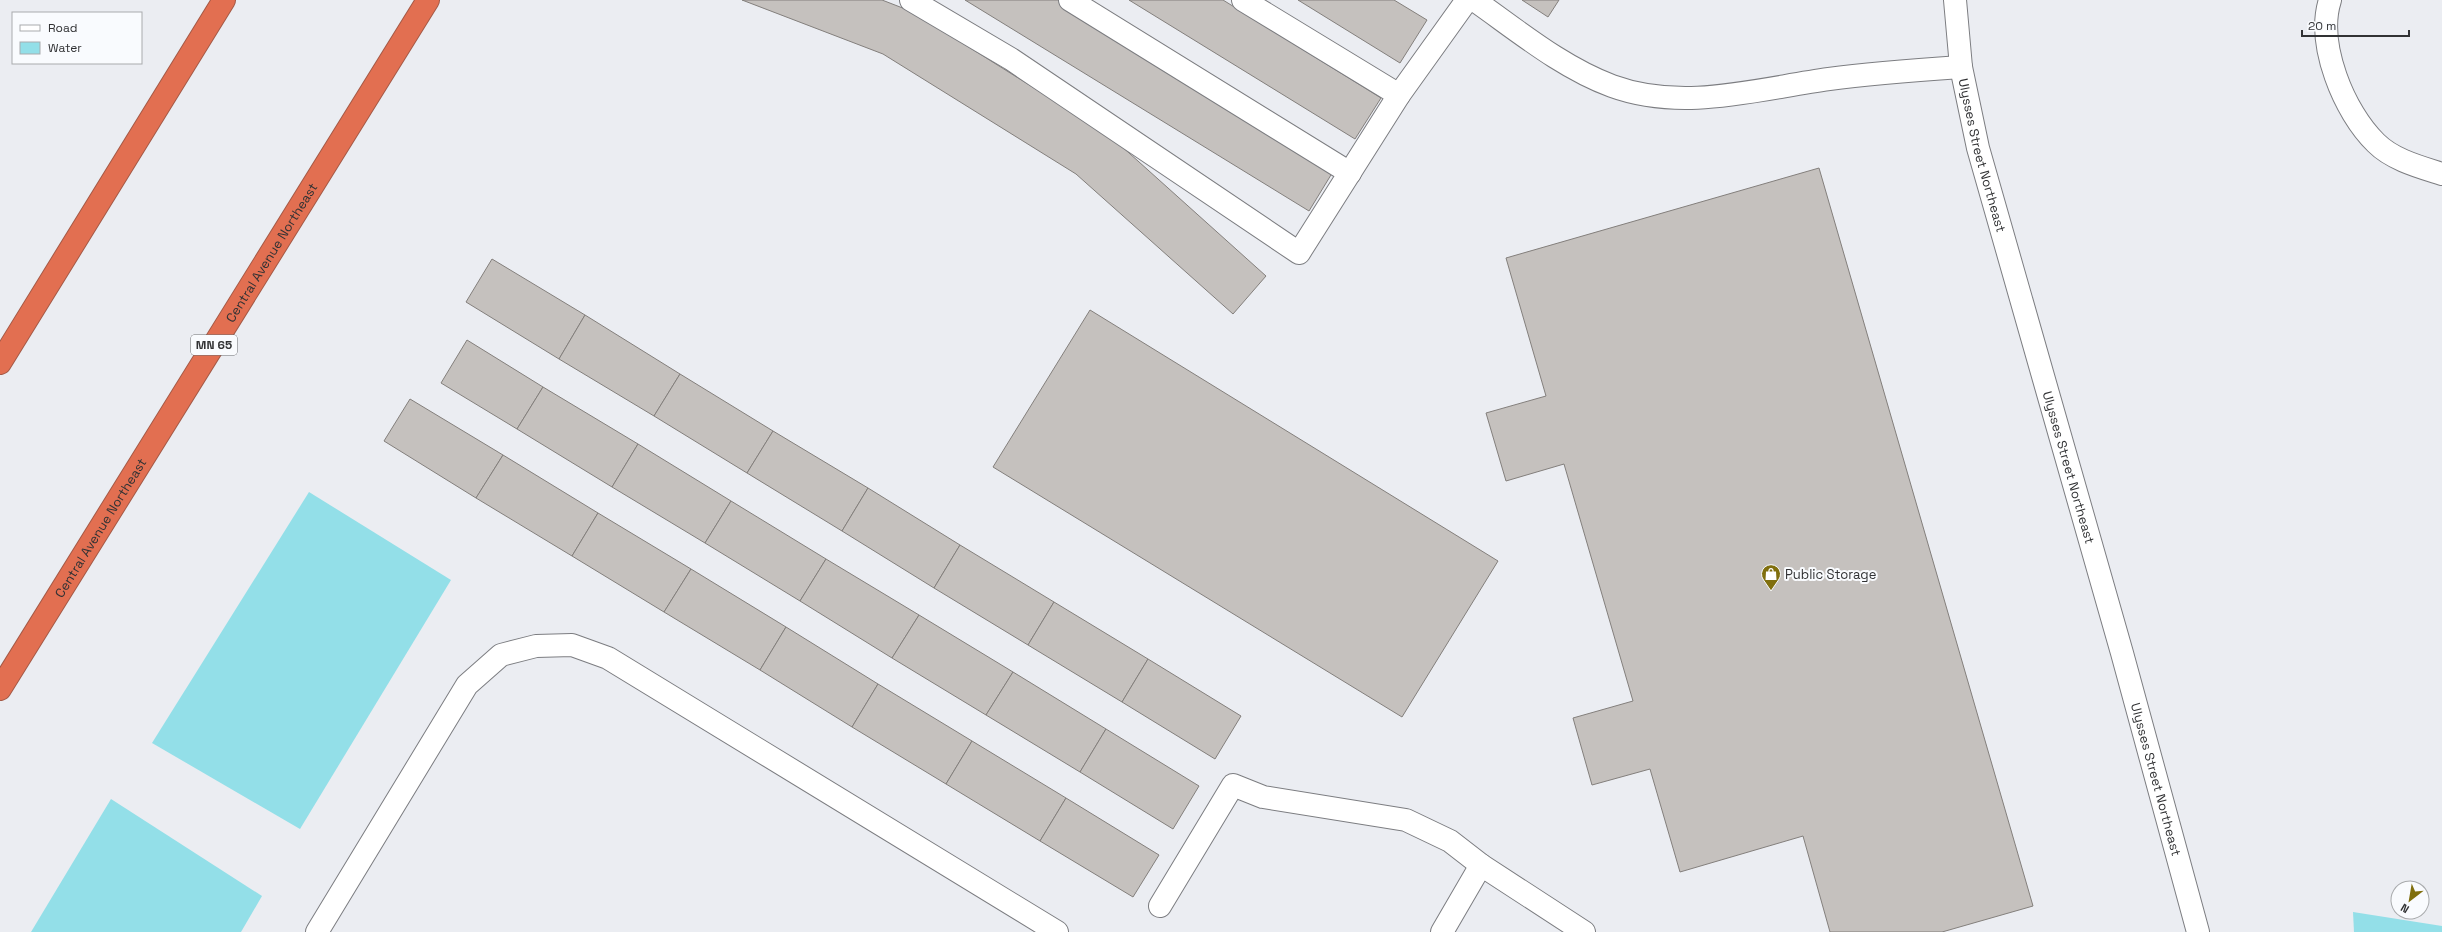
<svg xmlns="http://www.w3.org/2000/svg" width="2442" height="932" font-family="'Space Grotesk',sans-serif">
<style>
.water{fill:#93dfe8}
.building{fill:#c5c1be;stroke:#837f7c}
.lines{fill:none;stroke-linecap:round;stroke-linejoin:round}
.minor-casing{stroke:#7c7d81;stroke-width:24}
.highway-casing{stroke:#a45a47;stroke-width:24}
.minor{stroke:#fff;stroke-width:22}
.highway{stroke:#e26f51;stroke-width:22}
.labels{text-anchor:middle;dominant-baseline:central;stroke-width:4;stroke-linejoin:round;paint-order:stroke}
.shield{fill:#f9fbfe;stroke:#6d6e71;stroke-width:1}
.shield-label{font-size:12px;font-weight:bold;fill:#313234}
.street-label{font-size:13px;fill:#313234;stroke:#f9fbfe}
.poi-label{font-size:13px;fill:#313234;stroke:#f9fbfe;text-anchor:start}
</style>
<rect width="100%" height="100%" fill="#ebedf2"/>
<g class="water">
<polygon points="309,492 451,580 300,829 152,743"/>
<polygon points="111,799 262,896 241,932 31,932"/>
<polygon points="2353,912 2442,926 2442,932 2354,932"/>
</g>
<g class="building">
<polygon points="742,0 882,0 913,12 1109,135 1266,276 1233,314 1076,174 883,54"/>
<polygon points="965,0 1058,0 1334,170 1309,211"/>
<polygon points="1129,0 1223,0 1381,98 1355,139"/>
<polygon points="1298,0 1394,0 1427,20 1400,63"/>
<polygon points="1522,0 1559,0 1548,17"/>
<polygon points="1819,168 2033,906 1942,932 1830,932 1803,836 1680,872 1650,769 1592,785 1573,718 1633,701 1564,464 1506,481 1486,413 1546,396 1506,258"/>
<polygon points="492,259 585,315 559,359 466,302"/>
<polygon points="1090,310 1498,561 1402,717 993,467"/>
<polygon points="585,315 680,374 654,416 559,359"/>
<polygon points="467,340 543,387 517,429 441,383"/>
<polygon points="680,374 773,431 747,473 654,416"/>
<polygon points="543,387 638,444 612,487 517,429"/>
<polygon points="410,399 503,455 476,498 384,441"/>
<polygon points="773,431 868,488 842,531 747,473"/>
<polygon points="638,444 731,501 705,543 612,487"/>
<polygon points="503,455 598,513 572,556 476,498"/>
<polygon points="868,488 960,545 934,588 842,531"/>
<polygon points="731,501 826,559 800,601 705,543"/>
<polygon points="598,513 691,569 664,612 572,556"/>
<polygon points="960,545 1054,602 1028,645 934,588"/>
<polygon points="826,559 919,615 892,658 800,601"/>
<polygon points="691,569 786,627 760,670 664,612"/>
<polygon points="1054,602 1148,659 1122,702 1028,645"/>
<polygon points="919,615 1013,672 986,715 892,658"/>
<polygon points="786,627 878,684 852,727 760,670"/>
<polygon points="1148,659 1241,716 1215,759 1122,702"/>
<polygon points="1013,672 1106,729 1080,772 986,715"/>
<polygon points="878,684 972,741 946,784 852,727"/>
<polygon points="1106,729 1199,786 1173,829 1080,772"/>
<polygon points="972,741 1066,798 1040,841 946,784"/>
<polygon points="1066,798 1159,855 1133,897 1040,841"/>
</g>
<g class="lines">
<defs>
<g id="minor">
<polyline points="911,0 1011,59 1299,253 1399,95 1467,0"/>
<polyline points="1070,0 1350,173"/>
<polyline points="1243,0 1399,95"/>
<path d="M1474,0C1517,30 1561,67 1612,86C1683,112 1757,89 1829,79C1873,73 1917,70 1961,67"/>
<path id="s1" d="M1955,0L1961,67L1978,148L2122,653L2198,932"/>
<path d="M2330,0C2316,44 2344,112 2376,143C2393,160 2420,167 2442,174"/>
<polyline points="1160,906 1233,785 1263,797 1406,820 1450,841 1481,865"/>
<polyline points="317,932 467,685 501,655 536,646 572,645 608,658 1057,932"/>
<polyline points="1442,932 1481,865 1584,932"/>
</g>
<g id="highway">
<polyline points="0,363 224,0"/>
<path id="s2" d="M0,689L428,0"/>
</g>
</defs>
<use href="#minor" class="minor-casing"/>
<use href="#highway" class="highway-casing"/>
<use href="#minor" class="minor"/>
<use href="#highway" class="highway"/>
</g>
<defs>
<symbol id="shop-pin" viewBox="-11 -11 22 30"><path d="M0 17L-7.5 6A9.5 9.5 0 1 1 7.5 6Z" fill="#806f0e" stroke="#f9fbfe"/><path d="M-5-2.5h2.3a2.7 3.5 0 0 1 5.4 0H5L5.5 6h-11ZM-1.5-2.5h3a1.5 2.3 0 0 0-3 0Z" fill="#fff"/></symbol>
</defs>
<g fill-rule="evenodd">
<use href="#shop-pin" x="1760" y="563" width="22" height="30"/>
</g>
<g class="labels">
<rect class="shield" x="191" y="335" width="46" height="20" rx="3"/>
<g class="shield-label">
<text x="214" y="345">MN 65</text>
</g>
<g class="street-label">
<text stroke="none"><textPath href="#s1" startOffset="158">Ulysses Street Northeast</textPath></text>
<text stroke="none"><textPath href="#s2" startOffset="514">Central Avenue Northeast</textPath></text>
<text stroke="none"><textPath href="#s1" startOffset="482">Ulysses Street Northeast</textPath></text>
<text stroke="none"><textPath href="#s2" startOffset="190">Central Avenue Northeast</textPath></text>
<text stroke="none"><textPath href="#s1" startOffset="806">Ulysses Street Northeast</textPath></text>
</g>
<g class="poi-label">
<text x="1785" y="574">Public Storage</text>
</g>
</g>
<rect x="12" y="12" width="130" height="52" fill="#f9fbfe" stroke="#a9abad"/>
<rect x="20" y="25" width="20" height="6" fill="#ffffff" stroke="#a9abad"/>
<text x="48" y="32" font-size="12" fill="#313234">Road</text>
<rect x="20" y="42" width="20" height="12" fill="#93dfe8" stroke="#a9abad"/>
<text x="48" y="52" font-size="12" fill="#313234">Water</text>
<g transform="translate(2410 900) rotate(211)"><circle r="19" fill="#f9fbfe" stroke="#a9abad"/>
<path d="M0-3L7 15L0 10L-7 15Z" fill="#806f0e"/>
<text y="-6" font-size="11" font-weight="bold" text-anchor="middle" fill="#313234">N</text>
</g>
<path d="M2302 30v6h107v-6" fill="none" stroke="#313234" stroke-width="2"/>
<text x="2308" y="30" font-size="12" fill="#313234" stroke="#f9fbfe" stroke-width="3" paint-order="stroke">20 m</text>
</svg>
